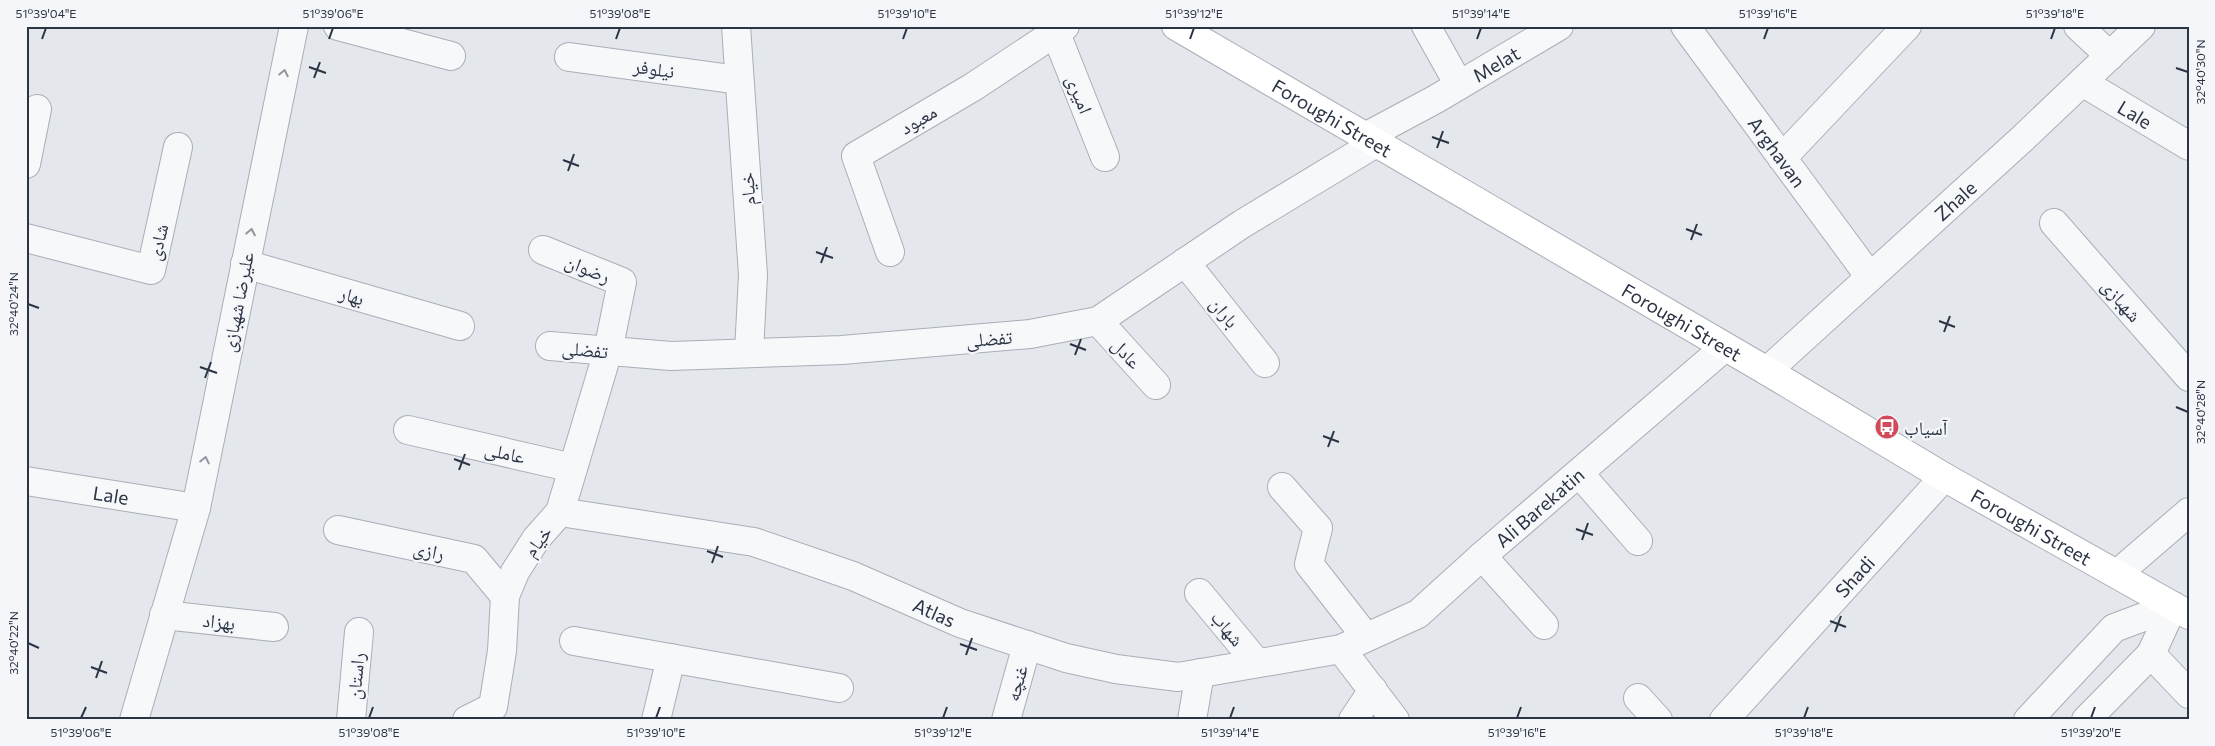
<svg xmlns="http://www.w3.org/2000/svg" width="2215" height="746" font-family="Commissioner,'Noto Naskh Arabic',sans-serif">
<style>
.lines{fill:none;stroke-linecap:round;stroke-linejoin:round}
.minor-casing{stroke:#a9aeb7;stroke-width:30}
.secondary-casing{stroke:#a9aeb7;stroke-width:30}
.minor{stroke:#f7f8fa;stroke-width:28}
.secondary{stroke:#fff;stroke-width:28}
.oneway{stroke:#9196a0}
.ticks{fill:none;stroke:#2b3445;stroke-width:2}
.labels{text-anchor:middle;dominant-baseline:central;stroke-width:4.5;stroke-linejoin:round;paint-order:stroke}
.street-label{font-size:19px;fill:#2b3445;stroke:#f4f6f9}
.poi-label{font-size:19px;fill:#2b3445;stroke:#f4f6f9;text-anchor:start}
.neatline{fill:none;stroke:#2b3445;stroke-width:2}
.ticks-label{font-size:12px;text-anchor:middle;fill:#2b3445}
</style>
<rect width="100%" height="100%" fill="#e4e7ec"/>
<g class="lines">
<defs>
<g id="minor">
<polyline points="338,26 451,56"/>
<polyline points="736,26 753,275 749,352"/>
<polyline points="1426,26 1459,85"/>
<path id="s1" d="M1685,26L1870,277"/>
<polyline points="2078,26 2110,56"/>
<polyline points="1055,31 1105,157"/>
<polyline points="569,57 739,80"/>
<path id="s2" d="M2082,82L2189,146"/>
<path id="s3" d="M1365,137L1436,99L1559,26"/>
<polyline points="1782,158 1907,26"/>
<polyline points="26,164 37,109"/>
<polyline points="2054,223 2189,377"/>
<polyline points="26,238 151,270 178,147"/>
<polyline points="890,252 856,156 973,87 1065,26"/>
<polyline points="1185,262 1265,363"/>
<polyline points="245,264 460,326"/>
<polyline points="1098,321 1156,385"/>
<polyline points="550,346 671,356 842,350 1030,334 1098,321 1242,224 1376,143"/>
<path id="s4" d="M1767,371L2022,139L2141,26"/>
<polyline points="408,430 573,468"/>
<polyline points="1579,473 1638,541"/>
<path id="s5" d="M26,481L196,508"/>
<polyline points="1282,487 1318,528 1309,564 1366,637"/>
<path id="s6" d="M560,512L754,542L853,576L960,623L1066,658L1116,669L1178,677L1341,649L1418,614L1482,556L1725,347"/>
<polyline points="338,530 474,559 505,596"/>
<polyline points="1482,556 1544,625"/>
<polyline points="2117,574 2189,512"/>
<polyline points="1199,593 1257,663"/>
<polyline points="164,615 274,627"/>
<polyline points="574,641 839,688"/>
<polyline points="1341,649 1395,720"/>
<polyline points="2151,654 2189,694"/>
<polyline points="1638,698 1658,720"/>
<polyline points="134,720 196,508 294,26"/>
<polyline points="351,720 359,632"/>
<polyline points="467,720 493,707 502,651 505,596 515,572 536,539 560,512 608,351 622,282 543,250"/>
<polyline points="656,720 671,658"/>
<polyline points="1006,720 1027,645"/>
<polyline points="1192,720 1200,673"/>
<polyline points="1353,720 1373,690"/>
<path id="s7" d="M1724,720L1944,477"/>
<polyline points="2028,720 2114,628 2173,606"/>
<polyline points="2086,720 2151,654 2173,606"/>
</g>
<g id="secondary">
<path id="s8" d="M1176,26L1767,371L1944,477L2189,615"/>
</g>
</defs>
<use href="#minor" class="minor-casing"/>
<use href="#secondary" class="secondary-casing"/>
<use href="#minor" class="minor"/>
<use href="#secondary" class="secondary"/>
</g>
<defs><path id="oneway-chevron" d="M-2-3.5L2.5 0L-2 3.5" fill="none" stroke-width="1.6" stroke-linecap="round" stroke-linejoin="round" transform="scale(1.25)"/></defs>
<g class="oneway">
<use href="#oneway-chevron" transform="translate(284 73) rotate(-78)"/>
<use href="#oneway-chevron" transform="translate(251 232) rotate(-79)"/>
<use href="#oneway-chevron" transform="translate(205 460) rotate(-78)"/>
</g>
<path class="ticks" d="M42,39L46,28M329,39L333,28M616,39L620,28M903,39L907,28M1190,39L1194,28M1477,39L1481,28M1764,39L1768,28M2051,39L2055,28M309,67L326,73M2176,68L2188,72M314,78L320,62M1432,137L1449,143M1437,148L1443,131M563,160L579,166M568,171L574,154M1686,229L1702,235M1691,240L1697,224M816,252L833,258M821,263L827,247M28,304L39,308M1939,321L1955,327M1944,332L1950,316M1070,344L1086,350M1075,355L1081,339M200,367L217,373M205,378L211,362M2176,407L2188,412M1323,436L1339,442M1328,447L1334,431M454,459L470,465M459,470L465,454M1576,529L1593,535M1582,540L1588,523M707,551L723,557M712,563L718,546M1830,621L1846,627M1835,632L1841,616M28,643L39,648M960,644L977,650M966,655L972,638M91,667L107,673M96,678L102,661M81,718L86,707M369,718L373,707M656,718L660,707M943,718L947,707M1230,718L1234,707M1517,718L1521,707M1804,718L1808,707M2091,718L2095,707"/>
<defs>
<symbol id="bus-disc" viewBox="-11 -11 22 22"><circle r="9.5" fill="#d1495b" stroke="#f4f6f9"/><path d="M-5-6H5V4H4V6H2V4H-2V6H-4V4H-5ZM-3.5-4V0h7V-4ZM-3.5 1.2v1.5H-2V1.2ZM2 1.2v1.5H3.5V1.2Z" fill="#fff"/></symbol>
</defs>
<g fill-rule="evenodd">
<use href="#bus-disc" x="1873" y="413" width="28" height="28"/>
</g>
<g class="labels">
<g class="street-label">
<text stroke="none"><textPath href="#s3" startOffset="150">Melat</textPath></text>
<text transform="translate(654 68) rotate(8)">نیلوفر</text>
<text transform="translate(1080 94) rotate(68)">امیری</text>
<text stroke="none"><textPath href="#s2" startOffset="62">Lale</textPath></text>
<text stroke="none"><textPath href="#s8" startOffset="181">Foroughi Street</textPath></text>
<text transform="translate(918 119) rotate(-30)">معبود</text>
<text stroke="none"><textPath href="#s1" startOffset="156">Arghavan</textPath></text>
<text transform="translate(747 189) rotate(-94)">خیام</text>
<text stroke="none"><textPath href="#s4" startOffset="254">Zhale</textPath></text>
<text transform="translate(157 242) rotate(-77)">شادی</text>
<text transform="translate(588 268) rotate(22)">رضوان</text>
<text transform="translate(352 295) rotate(16)">بهار</text>
<text transform="translate(2122 300) rotate(49)">شهبازی</text>
<text transform="translate(237 302) rotate(-79)">علیرضا شهبازی</text>
<text transform="translate(1225 312) rotate(51)">باران</text>
<text stroke="none"><textPath href="#s8" startOffset="586">Foroughi Street</textPath></text>
<text transform="translate(989 338) rotate(-5)">تفضلی</text>
<text transform="translate(585 349) rotate(5)">تفضلی</text>
<text transform="translate(1127 353) rotate(48)">عادل</text>
<text transform="translate(505 452) rotate(13)">عاملی</text>
<text stroke="none"><textPath href="#s5" startOffset="86">Lale</textPath></text>
<text stroke="none"><textPath href="#s6" startOffset="1055">Ali Barekatin</textPath></text>
<text stroke="none"><textPath href="#s8" startOffset="991">Foroughi Street</textPath></text>
<text transform="translate(537 541) rotate(-53)">خیام</text>
<text transform="translate(429 550) rotate(12)">رازی</text>
<text stroke="none"><textPath href="#s7" startOffset="194">Shadi</textPath></text>
<text stroke="none"><textPath href="#s6" startOffset="390">Atlas</textPath></text>
<text transform="translate(219 621) rotate(6)">بهزاد</text>
<text transform="translate(1228 628) rotate(50)">شهاب</text>
<text transform="translate(355 676) rotate(-85)">راستان</text>
<text transform="translate(1016 683) rotate(-74)">غنچه</text>
</g>
<g class="poi-label">
<text x="1904" y="427">آسیاب</text>
</g>
</g>
<rect width="2215" height="746" fill="none" stroke="#f4f6f9" stroke-width="55"/>
<rect x="28" y="28" width="2160" height="690" class="neatline"/>
<g class="ticks-label">
<text x="46" y="18">51°39'04"E</text>
<text x="333" y="18">51°39'06"E</text>
<text x="620" y="18">51°39'08"E</text>
<text x="907" y="18">51°39'10"E</text>
<text x="1194" y="18">51°39'12"E</text>
<text x="1481" y="18">51°39'14"E</text>
<text x="1768" y="18">51°39'16"E</text>
<text x="2055" y="18">51°39'18"E</text>
<text transform="translate(2201 72) rotate(-90)" y="4">32°40'30"N</text>
<text transform="translate(14 304) rotate(-90)" y="4">32°40'24"N</text>
<text transform="translate(2201 412) rotate(-90)" y="4">32°40'28"N</text>
<text transform="translate(14 643) rotate(-90)" y="4">32°40'22"N</text>
<text x="81" y="737">51°39'06"E</text>
<text x="369" y="737">51°39'08"E</text>
<text x="656" y="737">51°39'10"E</text>
<text x="943" y="737">51°39'12"E</text>
<text x="1230" y="737">51°39'14"E</text>
<text x="1517" y="737">51°39'16"E</text>
<text x="1804" y="737">51°39'18"E</text>
<text x="2091" y="737">51°39'20"E</text>
</g>
</svg>
